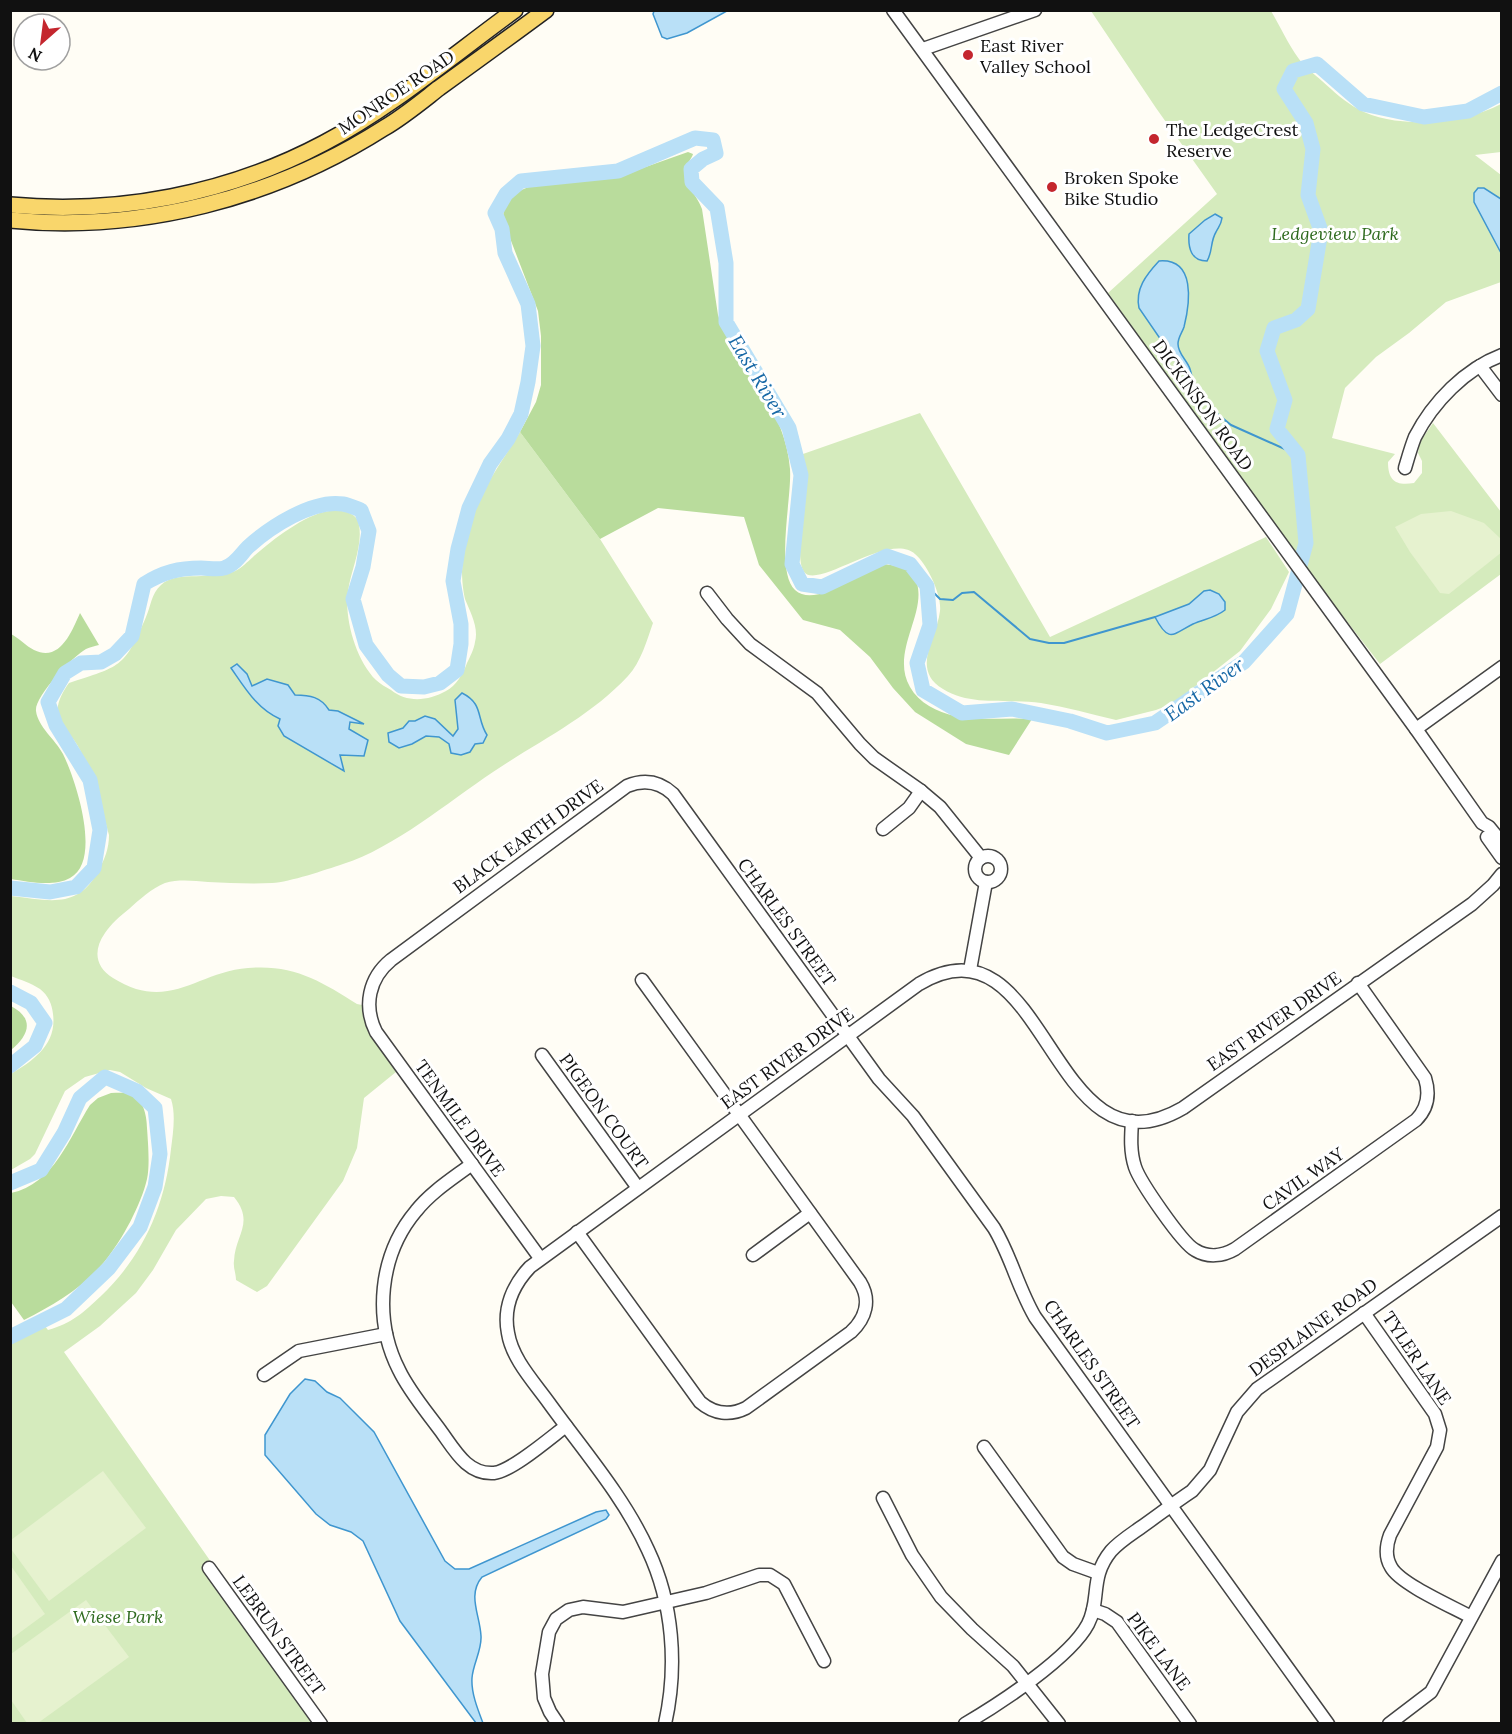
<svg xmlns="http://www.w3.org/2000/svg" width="1512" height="1734" font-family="Lora,serif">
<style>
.green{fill:#d5ebbd}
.forest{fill:#b9dc9c}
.pitch{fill:#e6f2cf}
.water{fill:#b9e0f7;stroke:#3f96cf;stroke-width:1.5}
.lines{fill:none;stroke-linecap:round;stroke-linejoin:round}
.stream{stroke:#3f96cf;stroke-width:2}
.river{stroke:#b9e0f7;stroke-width:15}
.minor-casing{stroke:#444;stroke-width:15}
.major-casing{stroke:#222;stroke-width:18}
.minor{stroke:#fff;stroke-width:12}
.major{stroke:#f9d66b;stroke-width:15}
.poi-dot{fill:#c4262e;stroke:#fff;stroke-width:2}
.labels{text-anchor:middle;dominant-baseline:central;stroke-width:6;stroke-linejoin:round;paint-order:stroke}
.poi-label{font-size:18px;fill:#111;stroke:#fff;text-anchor:start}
.street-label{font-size:18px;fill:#111;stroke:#fff}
.park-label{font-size:18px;font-style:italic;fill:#2f6b1f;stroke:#fff}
.water-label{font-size:20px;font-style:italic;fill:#1768a6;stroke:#fff}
</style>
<rect width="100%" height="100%" fill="#fffdf5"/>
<g class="green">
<path d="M1091,11H1271C1280,26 1288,44 1299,59C1305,67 1314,74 1322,81C1333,91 1345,102 1358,109C1397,130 1464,124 1501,104V152L1475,155L1501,175V282L1446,302L1409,333L1376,357L1345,388L1332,438L1395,454L1388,462C1388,481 1396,486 1414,483L1422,473V461L1418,453L1420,442L1433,423L1501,512V574L1380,664L1296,556L1108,293L1217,194L1156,108Z"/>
<path d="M920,413L1050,637L1266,537L1289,572L1271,609L1240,651L1174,703L1156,710L1116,720C1091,714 1066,707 1041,703C1008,698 972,707 943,689C910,669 937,638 940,611C942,595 927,564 915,554C889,531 818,590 804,572C795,559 804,516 804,500C805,485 804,469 803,454Z"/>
<path d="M520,432L600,539L653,623C647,640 641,662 628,676C590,717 539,741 493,772C448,802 394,848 343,864C325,870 290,882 272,883C251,884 229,883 208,882C194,881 179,879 165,883C152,888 139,900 129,909C120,916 111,924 105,933C93,950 95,967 113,978C169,1013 196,972 248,968C293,964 321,981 357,1004L362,1005L366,1027L396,1072L364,1098L357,1148L343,1181L267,1286L257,1292L236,1280C236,1274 233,1267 234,1261C235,1235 255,1223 234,1197L221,1196L206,1199L176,1230L153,1270L136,1293L100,1326L64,1352L272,1649L315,1723H11V1335L38,1317L48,1330C72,1323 83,1313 101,1296C143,1256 165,1206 171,1149C173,1133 176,1114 171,1099L146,1088L120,1072L110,1070L85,1077L65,1091L35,1154L30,1159L11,1170V1074C34,1060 57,1044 53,1014C52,1004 48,995 40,989C31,983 21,980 11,976V896C48,900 78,910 98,871C105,859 109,848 109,835C101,806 93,777 80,750C74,737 61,728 58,713C56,704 63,691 69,683C120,666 124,669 146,617C151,606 151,594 161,585C178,569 214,582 235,571C242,568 247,562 253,557C271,541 305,514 329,511C340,509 358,512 359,525C363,546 351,570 348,591C344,619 356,660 376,680C380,684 386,687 391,690C407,703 428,701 446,691C456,686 463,674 467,663C470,657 474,649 475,642C479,627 470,612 465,599C463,591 462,580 462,572C462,557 465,542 469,527C478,493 502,462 520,432Z"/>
</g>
<g class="forest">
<path d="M688,152L693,154C692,158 688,162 686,167C681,179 698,197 702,209L718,315C724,334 735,349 746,366C767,398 787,430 790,469C792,498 775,571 795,590C817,610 860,568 882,564C887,564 891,565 896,566C901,567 908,569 912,573C935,606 888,649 910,687C919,703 937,712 955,716C979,721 1007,717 1032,719L1009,755L966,744L915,712L893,688L870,657L840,630L803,620L759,565L744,517L658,508L600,539L520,432L536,402L541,385V336L538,311L503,220C503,201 514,192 531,186L620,176Z"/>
<path d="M80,613L99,645C95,646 90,647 86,649C73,656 34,697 36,711C38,727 55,739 63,754C75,778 103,861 70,878C54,887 29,882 11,879V634C19,638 26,646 34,650C60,663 72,631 80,613Z"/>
<path d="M11,1006C35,1019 29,1035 11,1050Z"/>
<path d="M111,1093C118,1093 128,1092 134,1095C144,1101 147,1118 147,1128C148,1142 150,1166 147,1179C141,1205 122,1240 105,1261C84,1287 54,1305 24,1320L11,1302V1193C54,1184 69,1138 90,1105L98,1098Z"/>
</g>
<g class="pitch">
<polygon points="1451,511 1484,523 1501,539 1502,552 1449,594 1440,593 1410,552 1395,527 1421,514"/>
<polygon points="103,1471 146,1528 49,1601 11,1549 11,1540"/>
<polygon points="11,1566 45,1614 11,1639 10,1639"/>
<polygon points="86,1600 129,1657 38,1723 27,1723 11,1700 11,1654"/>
</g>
<g class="water">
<polygon points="654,11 654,10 727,11 687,33 667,39 662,37 653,14"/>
<polygon points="1478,188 1484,188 1501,199 1501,253 1474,202 1474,193"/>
<path d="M1215,214L1222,218C1221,225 1219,226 1216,232C1210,242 1213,251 1207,261C1191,261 1188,248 1189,234L1205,220Z"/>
<path d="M1159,261C1196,258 1190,303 1184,327C1182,333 1178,337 1178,344C1178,354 1187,360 1190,369C1192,375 1193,382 1194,388L1139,308C1135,289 1146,275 1159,261Z"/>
<path d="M1210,590L1219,594L1225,602V610C1215,618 1204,619 1193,624C1173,634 1169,644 1155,617L1189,604L1204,591Z"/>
<path d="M237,664L247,674L252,686L267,679L288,685L295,695C310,695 321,697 329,710L338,711L364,724L350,722L349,729L368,740L364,756L340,755L344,771L284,736L278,726L280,719C257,709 245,688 231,668Z"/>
<path d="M462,693C484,704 476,718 487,735L483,743L475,744L470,752L461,755L451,753L449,744L439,737L426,736L412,744L399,748L389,742L388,733L403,728L409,721H415L425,716L435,719L453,736L458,729L455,700Z"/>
<path d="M305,1379L315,1381L327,1392L340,1398L374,1432L445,1561L455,1569H469L596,1512L606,1510L609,1515L606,1519L482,1577C467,1595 480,1615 481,1636C482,1650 473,1664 472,1678C471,1693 478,1710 483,1723H476L400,1621L363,1541L351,1532L330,1525L316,1514L265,1455V1435L290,1394Z"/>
</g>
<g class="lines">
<g class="stream">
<polyline points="1194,388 1215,412 1231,425 1298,455"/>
<polyline points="927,586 940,599 953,600 962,593 974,592 1030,639 1049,643 1064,643 1155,617"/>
</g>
<g class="river">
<path d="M10,888L50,892L76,887L94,868L100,830L90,780L56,725L48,702L65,673L81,663L101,662L115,654L132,636L144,584C163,572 179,568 201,568C208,568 218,570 224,568C235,565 241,554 248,547C270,527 313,499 343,504C349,505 355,508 361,510L369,531L363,567L353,599L366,645L388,675L401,686L424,687L440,683L457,670L461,644V624L453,581L458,549L469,508L490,464L508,439L521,414L528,382L533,346L528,304L505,253L502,229L495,213L506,194L521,181L618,171L695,138L713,140L716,153L703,159L691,169L692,182L717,208L726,263V322L789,428L801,475L792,564L802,584L822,587L887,556L910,564L927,586L930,625L917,663L923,690L962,713L1012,709L1070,721L1107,733L1155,723L1244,662L1287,614L1306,543L1298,455L1277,429L1285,400L1267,351L1274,328L1296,320L1308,309L1321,231L1308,195L1313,149L1306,123L1284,89L1293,71L1317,64L1363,104L1424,117L1468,111L1502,93"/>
<polyline points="10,992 31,1003 45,1023 35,1046 10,1066"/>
<polyline points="10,1183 41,1170 64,1133 80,1098 105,1077 137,1091 155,1108 160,1154 155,1187 140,1227 109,1268 66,1309 10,1337"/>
</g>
<defs>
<g id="minor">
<polyline points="893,10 1416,729 1482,823 1489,827 1502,843"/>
<polyline points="923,49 1035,10"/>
<polyline points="1480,366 1502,395"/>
<path d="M1405,468C1408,458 1411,447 1415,437C1433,402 1465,369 1502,355"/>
<polyline points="707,593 727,619 750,644 817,693 860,744 874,758 921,791 940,807 981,858"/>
<polyline points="1416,729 1502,667"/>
<polyline points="883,829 909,808 921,791"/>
<polyline points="1487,837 1502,858"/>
<circle cx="988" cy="869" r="13"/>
<polyline points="970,970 986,882"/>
<polyline points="542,1055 638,1188"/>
<path d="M1132,1121C1131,1137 1130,1152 1135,1167C1140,1182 1182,1243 1195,1250C1208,1258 1223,1256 1235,1249L1416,1120C1428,1108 1430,1094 1425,1078L1358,983"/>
<path d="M472,1164C452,1179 431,1192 416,1211C379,1255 373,1319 399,1370C409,1391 426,1411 440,1430C454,1449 467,1475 494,1473C512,1471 550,1438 566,1426"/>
<path d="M577,1232L700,1402C714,1414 730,1416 746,1408L851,1332C866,1318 871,1300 860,1282L642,980"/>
<polyline points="753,1255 810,1213"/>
<path d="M540,1258L376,1032C363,1006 369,978 391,960L627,786C644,779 659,781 673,794L879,1079L913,1116L994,1228C1011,1256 1018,1288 1035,1317L1328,1724"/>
<path d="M1364,1313L1435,1414L1440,1430L1437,1447L1390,1535C1386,1546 1385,1557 1391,1567C1400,1584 1453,1607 1471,1617"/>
<polyline points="264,1375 299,1351 386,1334"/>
<polyline points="984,1447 1063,1557 1073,1564 1098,1573"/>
<polyline points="883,1498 912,1555 941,1597 972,1629 1013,1666 1059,1724"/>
<polyline points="209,1568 321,1724"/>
<polyline points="1093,1610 1105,1614 1117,1622 1190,1724"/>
<polyline points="558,1724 550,1712 544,1698 542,1674 549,1632 556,1619 569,1610 583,1607 623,1612 706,1593 759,1575 770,1575 784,1584 824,1661"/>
<path d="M665,1724C678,1666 673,1603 648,1550C624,1497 583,1450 549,1403C534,1382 512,1359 508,1333C503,1308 513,1285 530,1267L919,984C1048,907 1049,1186 1183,1108L1472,904L1493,885L1502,874"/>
<path d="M965,1724C999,1704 1070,1658 1088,1624C1101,1599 1089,1578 1111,1551C1119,1542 1130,1535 1140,1528C1157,1516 1174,1503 1192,1491L1210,1470L1237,1412L1257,1389L1502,1216"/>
<polyline points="1389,1724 1431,1692 1502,1561"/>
</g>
<g id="major">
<path d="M10,205C118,215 228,194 324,143C391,108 453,55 515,10"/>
<path d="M10,220C141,233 274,198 384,128C403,117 421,102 439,88C475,62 511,36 546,10"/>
</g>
</defs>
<use href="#minor" class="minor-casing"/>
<use href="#major" class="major-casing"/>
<use href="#minor" class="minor"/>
<use href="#major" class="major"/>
</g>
<g class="poi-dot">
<circle cx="968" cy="55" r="6"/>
<circle cx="1154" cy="139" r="6"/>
<circle cx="1052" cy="187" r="6"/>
</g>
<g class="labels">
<g class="poi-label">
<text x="980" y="45">East River<tspan x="980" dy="21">Valley School</tspan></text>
<text x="1166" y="129">The LedgeCrest<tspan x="1166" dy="21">Reserve</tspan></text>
<text x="1064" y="177">Broken Spoke<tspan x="1064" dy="21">Bike Studio</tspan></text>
</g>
<g class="street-label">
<text transform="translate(396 92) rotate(-34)">MONROE ROAD</text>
<text transform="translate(1203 405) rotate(54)">DICKINSON ROAD</text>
<text transform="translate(528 836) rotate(-36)">BLACK EARTH DRIVE</text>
<text transform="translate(787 922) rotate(54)">CHARLES STREET</text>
<text transform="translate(1274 1021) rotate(-35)">EAST RIVER DRIVE</text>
<text transform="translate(787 1058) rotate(-36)">EAST RIVER DRIVE</text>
<text transform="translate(604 1111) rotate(54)">PIGEON COURT</text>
<text transform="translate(460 1118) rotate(54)">TENMILE DRIVE</text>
<text transform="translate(1303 1179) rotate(-35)">CAVIL WAY</text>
<text transform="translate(1313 1327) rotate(-36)">DESPLAINE ROAD</text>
<text transform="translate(1417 1358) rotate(56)">TYLER LANE</text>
<text transform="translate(1092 1364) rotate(55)">CHARLES STREET</text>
<text transform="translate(279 1635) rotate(54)">LEBRUN STREET</text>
<text transform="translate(1159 1651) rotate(53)">PIKE LANE</text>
</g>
<g class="park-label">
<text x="1335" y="233">Ledgeview Park</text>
<text x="118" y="1616">Wiese Park</text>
</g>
<g class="water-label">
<text transform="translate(758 376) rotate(59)">East River</text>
<text transform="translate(1204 689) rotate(-36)">East River</text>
</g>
</g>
<rect width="1512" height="1734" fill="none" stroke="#111111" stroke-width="24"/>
<g transform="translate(42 42) rotate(208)"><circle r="28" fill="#ffffff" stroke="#a0a0a0" stroke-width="1.5"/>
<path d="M0-4.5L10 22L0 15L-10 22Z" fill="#c4262e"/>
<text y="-9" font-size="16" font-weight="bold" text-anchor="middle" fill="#111111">N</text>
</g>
</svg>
